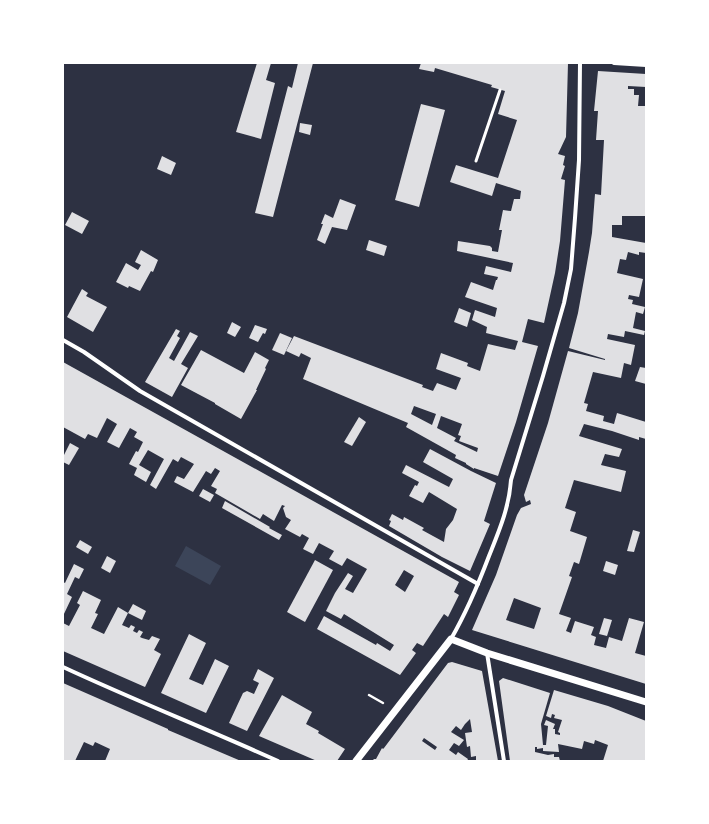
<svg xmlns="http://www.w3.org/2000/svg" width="709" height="824" font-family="'Open Sans',sans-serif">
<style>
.green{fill:#3c4559}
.building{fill:#e0e0e3;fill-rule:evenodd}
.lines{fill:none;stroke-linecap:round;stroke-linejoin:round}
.path{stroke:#fff;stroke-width:2.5}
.service{stroke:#fff;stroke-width:3}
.minor{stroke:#fff;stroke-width:4}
.tertiary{stroke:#fff;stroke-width:7}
</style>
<rect width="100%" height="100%" fill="#2d3142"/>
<polygon class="green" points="186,546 221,566 210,585 175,566"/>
<g class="building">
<polygon points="257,63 271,63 266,80 275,83 261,139 236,132"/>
<polygon points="298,63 313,63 273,217 255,213 288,86 292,88"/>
<path d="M421,63H568L566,137L558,154L565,156L563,165L565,166L561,179L565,180L560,241L555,273L544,323L528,319L522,342L538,346L516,422L498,476L474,468V469L466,464V463L455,458L456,455L449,451L406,427L408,423L303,379L311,358L301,353L299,357L286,351L294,336L423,385L422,387L433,391L437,383L456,390L461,378L436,369L441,353L468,363L467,366L480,371L488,344L515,350L518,341L486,333L487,327L472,320L475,310L495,317L497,308L465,297L471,282L493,290L496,280H497L498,277L484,274L486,266L511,272L513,263L457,251L458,241L490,246L492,248V251L498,252L502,230H499L503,210L511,211L514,199H520L521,191L496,183L492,196L450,182L456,165L498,178L517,120L498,114L505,91L491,87L492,85L435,68L434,72L419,69ZM414,406L436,414L432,425L411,414ZM441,416L462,424L458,435L461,436L459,441L478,448L477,452L454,441L456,438L437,428Z"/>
<path d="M598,71L646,74V87L628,86V89H634V95H639L638,106H645L646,216H622V225H612V237L646,243V253L639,252V255L628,252L626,260L620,259L617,273L643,279L639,297L629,295L628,299L633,300L632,304L645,307L643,314L636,312L633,328L645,331L644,335L625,331L624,337L608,334L607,339L635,345L631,365L624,363L621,378L593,372L584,403L588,404L586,411L604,416L603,421L614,424L617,413L646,422V439L639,437V440L612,431L584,424L579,436L622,449L619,457L605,454L601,465L626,471L621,492L574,480L565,508L576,512L570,531L587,537L579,564L574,562L569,576L572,577L559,614L571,618L566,631L571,633L575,621L594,627L591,635L596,637L594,645L606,648L609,637L622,641L629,618L644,622L635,653L646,656V684L472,630L496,575L517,515L521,508L531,504L530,500L526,502L524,495L548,423L568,351L605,360V359L569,348L578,313L589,252L592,233L595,194L601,195L604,140H596L598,111H594ZM514,598L541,608L534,629L506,620Z"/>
<polygon points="421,104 445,110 419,207 395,200"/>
<polygon points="300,123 312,125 310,135 299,132"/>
<polygon points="162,156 176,163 171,175 157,169"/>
<polygon points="340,199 356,205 347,230 332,227 325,244 317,240 323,224 321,224 325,214 333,218"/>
<polygon points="72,212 89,221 82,234 65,225"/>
<polygon points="369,240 387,246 384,256 366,250"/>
<polygon points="141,250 158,260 153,272 151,271 140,291 129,286 128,288 116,282 126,263 138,270 141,265 135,262"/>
<polygon points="82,289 88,293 86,296 107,307 93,332 67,317"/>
<polygon points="459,308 471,313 467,327 454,322"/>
<polygon points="232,322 241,327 235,337 227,333"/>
<polygon points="255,325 267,329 265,334 263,333 258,342 249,338"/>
<polygon points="176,329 180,331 177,336 180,338 169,358 174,361 190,332 198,336 181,364 188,368 172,397 145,382"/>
<polygon points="280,333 292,338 284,355 272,350"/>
<polygon points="201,350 244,373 255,352 269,360 265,368 266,369 256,390 257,390 241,419 215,404 215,403 181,385"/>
<path d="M63,362L459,582L454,592L459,595L448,617L444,614L423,646L417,643L412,650L416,653L400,675L317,629L324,616L376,645L377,643L390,651L394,645L344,614L341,619L326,611L335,593L348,573L353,576L345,589L353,593L367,569L347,558L342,566L329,559L334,551L319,543L313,554L303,549L309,538L302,534L300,537L285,529L291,520L286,517L283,508L285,506L282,505L274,521L263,514L260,519L215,493L217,489L211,486L220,471L215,468L211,474L206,471L193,492L174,482L177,476L184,479L194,464L181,457L178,462L173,459L156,489L150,485L164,459L148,450L139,465L151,472L146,482L134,475L137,468L129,464L136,451L138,452L143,442L134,437L137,432L130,428L119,448L107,442L117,424L107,418L97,438L88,434L85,439L63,427ZM404,570L414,576L405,592L395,585Z"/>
<polygon points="640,367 646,368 646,384 635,381"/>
<polygon points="359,417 366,422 352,446 344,442"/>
<polygon points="70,443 79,448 69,465 63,462 63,457"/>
<polygon points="430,449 471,471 496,483 484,521 490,524 470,571 442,557 389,526 391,521 389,520 392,514 403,520 404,517 424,528 422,530 444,542 446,529 453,520 457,509 429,492 423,503 409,496 415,485 417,486 419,482 402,473 406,465 449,487 453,479 423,462"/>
<polygon points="203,489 214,495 210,502 199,496"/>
<polygon points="225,501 270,527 269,528 282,535 279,540 222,508"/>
<polygon points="633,530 640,532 634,552 627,551"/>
<polygon points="80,540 92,547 88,554 76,547"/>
<polygon points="107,556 116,561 110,573 101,568"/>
<polygon points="315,560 333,570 305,622 287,612"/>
<polygon points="606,561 618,565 615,575 603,571"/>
<polygon points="74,564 84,569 79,579 75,577 67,594 72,597 63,616 63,582 65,583"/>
<polygon points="83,591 101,600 95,613 98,614 91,628 104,634 118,607 128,613 133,604 146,611 142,620 128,613 122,625 129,628 131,625 135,627 133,631 137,633 139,630 143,632 140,637 142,638 149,640 152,636 160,639 154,650 161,654 145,687 63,651 63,623 69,626 80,605 77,603"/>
<polygon points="604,618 612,620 607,636 599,634"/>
<polygon points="189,634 206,643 189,679 203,685 215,659 229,666 206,713 161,693"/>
<path d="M452,662L482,671L498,761H476V756L471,757L470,746L467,747L465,733L472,732L470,719L465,724L461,730L456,726L451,732L464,740L459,746L454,743L449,750L456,755L458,752L468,759L467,761H372L374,759H376L382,748L383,749L384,748L448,663ZM424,738L437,747L435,750L422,741Z"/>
<polygon points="258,669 274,678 247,731 229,723 243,693 247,691 254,694 259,683 253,680"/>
<polygon points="503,678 550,693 541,724 543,745 546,745 548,726 544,725 546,720 555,724 553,729 555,729 555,734 560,735 560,733 558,732 562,720 554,718 555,715 552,714 551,718 546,716 554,690 608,706 646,721 646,761 603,761 608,745 595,740 594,744 584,741 582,749 558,744 559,752 543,751 543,748 537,749 537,747 535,747 535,752 548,755 554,754 554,757 559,757 560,761 510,761 499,681"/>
<polygon points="63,683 168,729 168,730 241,761 105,761 110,749 95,742 93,746 84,742 75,761 63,761"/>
<polygon points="282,695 312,712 306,724 319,731 318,733 345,749 337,761 317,761 259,736"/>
</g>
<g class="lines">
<polyline class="path" points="369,695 383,703"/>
<polyline class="service" points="476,161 500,90"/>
<g class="minor">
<polyline points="614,63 646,65"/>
<polyline points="63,340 84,352 140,391 478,584"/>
<path d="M451,639C466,613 478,585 489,556C499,531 509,508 511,480L543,376L564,303L571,269L575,218L579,160L580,63"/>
<polyline points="487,653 504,761"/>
<path d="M63,667C134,700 207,729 278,761"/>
</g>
<polyline class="tertiary" points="356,761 451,639 487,653 646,702"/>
</g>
<rect width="709" height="824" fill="none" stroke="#ffffff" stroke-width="128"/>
</svg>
